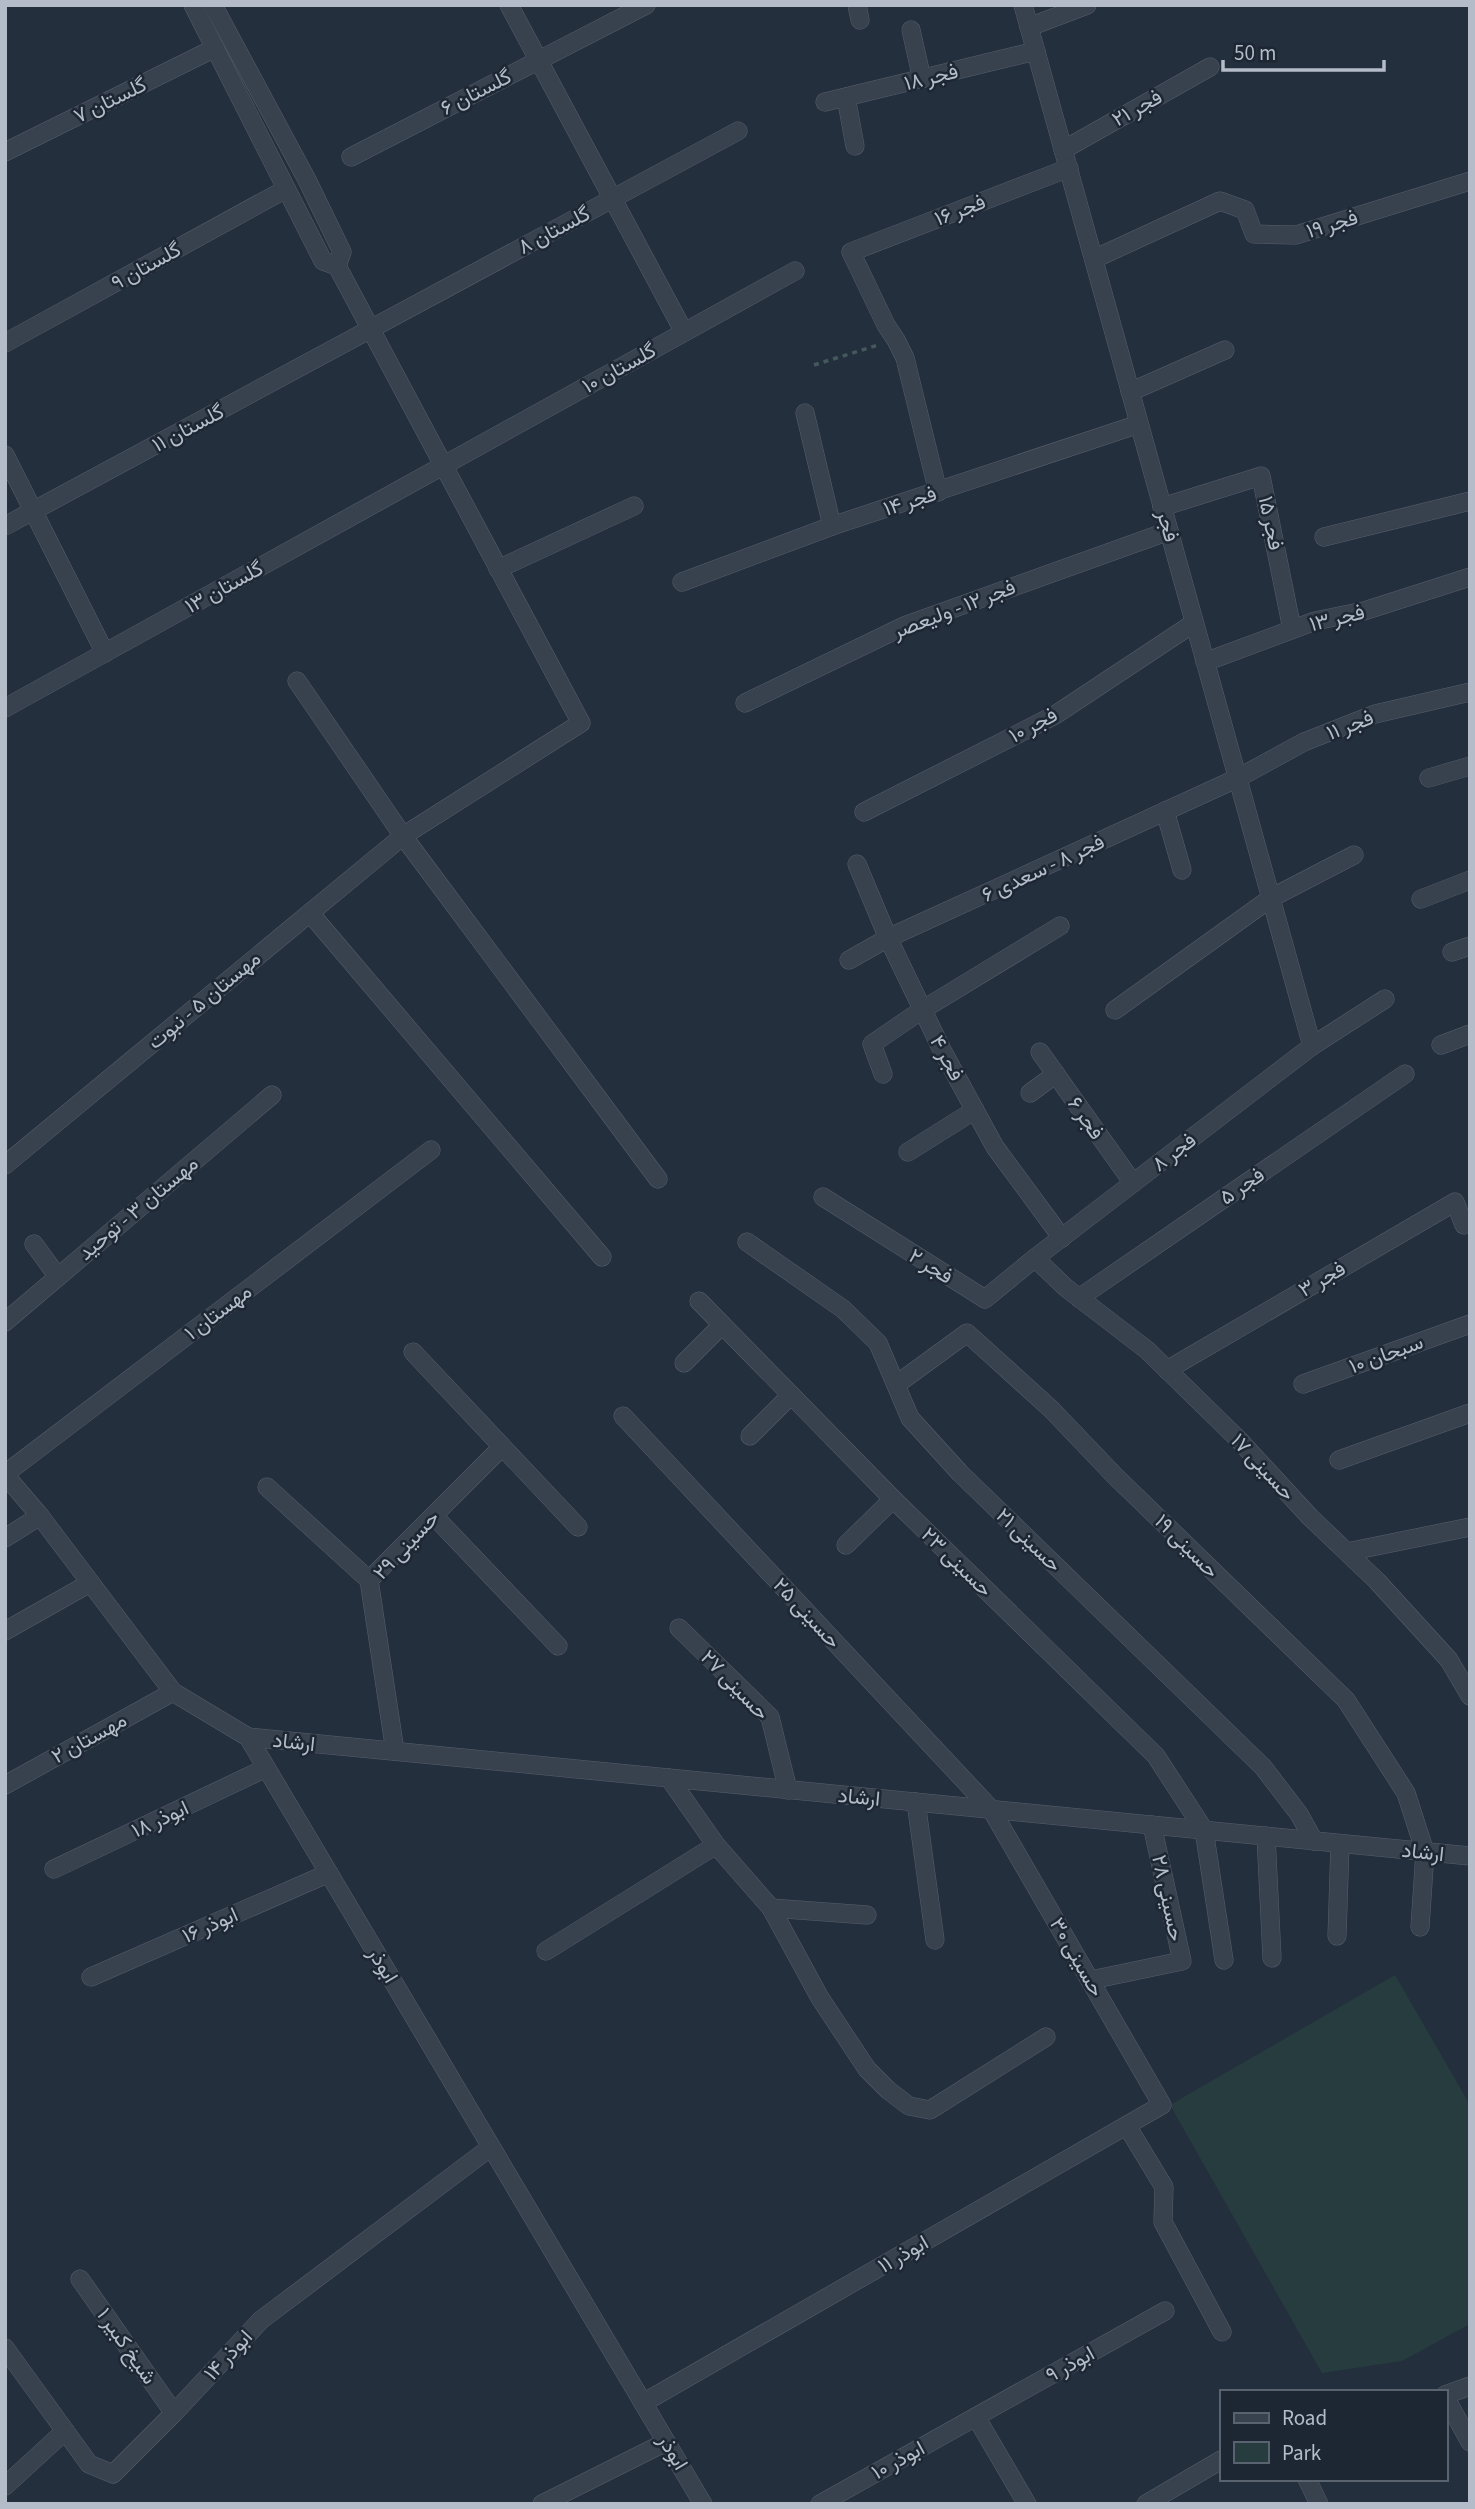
<svg xmlns="http://www.w3.org/2000/svg" width="1475" height="2509" viewBox="0 0 1475 2509" font-family="'Source Sans 3',Vazirmatn,sans-serif">
<rect width="100%" height="100%" fill="#242f3e"/>
<polygon fill="#263c3f" points="1395,1975 1470,2105 1470,2324 1402,2361 1322,2373 1170,2105"/>
<g fill="none" stroke-linecap="round" stroke-linejoin="round">
<g stroke="#565f6c" stroke-width="19">
<g id="minor">
<polyline points="213,5 307,180 342,252 337,266"/>
<polyline points="509,5 684,332"/>
<polyline points="857,5 860,20"/>
<polyline points="1023,5 1312,1046"/>
<polyline points="1029,27 1087,5"/>
<polyline points="911,30 922,79"/>
<polyline points="846,97 855,146"/>
<polyline points="825,102 1036,51"/>
<polyline points="1063,150 1210,67"/>
<polyline points="5,152 215,48"/>
<polyline points="351,157 646,5"/>
<polyline points="1094,259 1220,201 1245,210 1254,234 1296,235 1470,181"/>
<polyline points="5,343 286,189"/>
<polyline points="1130,392 1225,350"/>
<polyline points="805,413 832,526"/>
<polyline points="5,455 105,653"/>
<polyline points="938,492 905,358 896,340 886,325 851,252 1069,168"/>
<polyline points="1162,507 1261,476 1292,629"/>
<polyline points="5,526 738,131"/>
<polyline points="1324,537 1470,501"/>
<polyline points="498,569 634,506"/>
<polyline points="682,582 832,526 1139,424"/>
<polyline points="1205,662 1315,621 1364,611 1470,577"/>
<polyline points="297,681 403,836 658,1179"/>
<polyline points="745,703 904,626 1169,531"/>
<polyline points="5,708 795,271"/>
<polyline points="1429,778 1470,766"/>
<polyline points="1165,811 1182,870"/>
<polyline points="864,812 1055,715 1194,623"/>
<polyline points="857,864 888,938 942,1050 995,1147 1062,1238"/>
<polyline points="1421,899 1470,880"/>
<polyline points="310,913 602,1257"/>
<polyline points="1452,952 1470,946"/>
<polyline points="849,960 888,938 1238,778 1304,742 1375,714 1470,692"/>
<polyline points="1115,1010 1271,898 1354,855"/>
<polyline points="1441,1045 1470,1034"/>
<polyline points="1040,1052 1133,1183"/>
<polyline points="883,1074 872,1044 922,1010 1060,926"/>
<polyline points="1030,1093 1056,1074"/>
<polyline points="908,1152 975,1110"/>
<polyline points="5,1165 403,836 581,723 337,266 323,261 193,5"/>
<polyline points="823,1197 985,1299 1035,1258 1312,1046 1385,999"/>
<polyline points="747,1242 843,1309 878,1343 910,1418 960,1473 1263,1767 1299,1814 1314,1841"/>
<polyline points="34,1244 58,1277"/>
<polyline points="1035,1258 1065,1287 1147,1350 1239,1440 1310,1517 1377,1581 1449,1660 1470,1696"/>
<polyline points="1079,1298 1405,1074"/>
<polyline points="699,1301 893,1499 1156,1756 1204,1830 1224,1960"/>
<polyline points="5,1322 272,1095"/>
<polyline points="413,1352 578,1527"/>
<polyline points="684,1363 722,1325"/>
<polyline points="1167,1370 1455,1202 1464,1225"/>
<polyline points="897,1384 967,1333 1051,1409 1115,1476 1346,1700 1406,1793 1425,1852 1420,1927"/>
<polyline points="1303,1384 1470,1324"/>
<polyline points="623,1416 991,1809 1162,2105 643,2403"/>
<polyline points="750,1436 790,1396"/>
<polyline points="1339,1460 1470,1413"/>
<polyline points="5,1474 431,1150"/>
<polyline points="5,1475 40,1516 173,1692 248,1737 703,2504"/>
<polyline points="267,1487 369,1580"/>
<polyline points="434,1516 558,1646"/>
<polyline points="5,1538 40,1516"/>
<polyline points="846,1545 893,1499"/>
<polyline points="1347,1552 1470,1527"/>
<polyline points="679,1628 770,1717 788,1790"/>
<polyline points="5,1631 90,1583"/>
<polyline points="248,1737 1470,1856"/>
<polyline points="395,1751 369,1580 502,1447"/>
<polyline points="669,1778 716,1845 771,1908 820,1998 867,2069 888,2090 909,2106 930,2110 1046,2037"/>
<polyline points="5,1785 173,1692"/>
<polyline points="916,1802 935,1940"/>
<polyline points="1266,1836 1272,1958"/>
<polyline points="54,1869 266,1768"/>
<polyline points="771,1908 867,1915"/>
<polyline points="1337,1936 1340,1844"/>
<polyline points="546,1951 716,1845"/>
<polyline points="91,1977 329,1873"/>
<polyline points="1091,1980 1182,1961 1152,1825"/>
<polyline points="1127,2126 1164,2187 1163,2222 1222,2332"/>
<polyline points="80,2279 174,2413"/>
<polyline points="5,2348 89,2464 113,2474 174,2413 261,2320 491,2147"/>
<polyline points="1445,2395 1470,2386"/>
<polyline points="1445,2397 1470,2442"/>
<polyline points="976,2417 1027,2504"/>
<polyline points="1307,2479 1319,2504"/>
<polyline points="5,2486 65,2431"/>
<polyline points="542,2504 666,2442"/>
<polyline points="820,2504 1165,2311"/>
<polyline points="1146,2504 1221,2460"/>
</g>
</g>
<polyline stroke="#44595c" stroke-width="3.5" stroke-dasharray="5 5" stroke-linecap="butt" points="814,365 878,345"/>
<use href="#minor" stroke="#38414e" stroke-width="18"/>
</g>
<g text-anchor="middle" stroke-width="5" stroke-linejoin="round" paint-order="stroke">
<g font-size="21" fill="#b4bcc9" stroke="#1d2633">
<text transform="translate(931 77) rotate(-14)" y="7">فجر ۱۸</text>
<text transform="translate(476 92) rotate(-27)" y="7">گلستان ۶</text>
<text transform="translate(110 100) rotate(-26)" y="7">گلستان ۷</text>
<text transform="translate(1137 108) rotate(-29)" y="7">فجر ۲۱</text>
<text transform="translate(960 210) rotate(-21)" y="7">فجر ۱۶</text>
<text transform="translate(1332 224) rotate(-17)" y="7">فجر ۱۹</text>
<text transform="translate(554 230) rotate(-28)" y="7">گلستان ۸</text>
<text transform="translate(146 266) rotate(-29)" y="7">گلستان ۹</text>
<text transform="translate(619 368) rotate(-29)" y="7">گلستان ۱۰</text>
<text transform="translate(188 428) rotate(-28)" y="7">گلستان ۱۱</text>
<text transform="translate(910 501) rotate(-18)" y="7">فجر ۱۴</text>
<text transform="translate(1271 523) rotate(78)" y="7">فجر ۱۵</text>
<text transform="translate(1168 526) rotate(74)" y="7">فجر</text>
<text transform="translate(224 587) rotate(-29)" y="7">گلستان ۱۳</text>
<text transform="translate(954 609) rotate(-21)" y="7">فجر ۱۲ - ولیعصر</text>
<text transform="translate(1337 618) rotate(-14)" y="7">فجر ۱۳</text>
<text transform="translate(1033 725) rotate(-28)" y="7">فجر ۱۰</text>
<text transform="translate(1350 725) rotate(-21)" y="7">فجر ۱۱</text>
<text transform="translate(1043 868) rotate(-25)" y="7">فجر ۸ - سعدی ۶</text>
<text transform="translate(204 1000) rotate(-40)" y="7">مهستان ۵ - نبوت</text>
<text transform="translate(947 1058) rotate(62)" y="7">فجر ۴</text>
<text transform="translate(1086 1118) rotate(55)" y="7">فجر ۶</text>
<text transform="translate(1174 1152) rotate(-37)" y="7">فجر ۸</text>
<text transform="translate(1242 1186) rotate(-34)" y="7">فجر ۵</text>
<text transform="translate(138 1208) rotate(-40)" y="7">مهستان ۳ - توحید</text>
<text transform="translate(931 1266) rotate(32)" y="7">فجر ۲</text>
<text transform="translate(1322 1279) rotate(-30)" y="7">فجر ۳</text>
<text transform="translate(218 1312) rotate(-37)" y="7">مهستان ۱</text>
<text transform="translate(1386 1354) rotate(-20)" y="7">سبحان ۱۰</text>
<text transform="translate(1263 1467) rotate(47)" y="7">حسینی ۱۷</text>
<text transform="translate(1029 1540) rotate(44)" y="7">حسینی ۲۱</text>
<text transform="translate(406 1545) rotate(-47)" y="7">حسینی ۲۹</text>
<text transform="translate(1187 1546) rotate(45)" y="7">حسینی ۱۹</text>
<text transform="translate(957 1562) rotate(44)" y="7">حسینی ۲۳</text>
<text transform="translate(807 1613) rotate(47)" y="7">حسینی ۲۵</text>
<text transform="translate(735 1685) rotate(46)" y="7">حسینی ۲۷</text>
<text transform="translate(89 1738) rotate(-29)" y="7">مهستان ۲</text>
<text transform="translate(294 1742) rotate(6)" y="7">ارشاد</text>
<text transform="translate(859 1797) rotate(5)" y="7">ارشاد</text>
<text transform="translate(160 1819) rotate(-25)" y="7">ابوذر ۱۸</text>
<text transform="translate(1423 1852) rotate(6)" y="7">ارشاد</text>
<text transform="translate(1168 1898) rotate(78)" y="7">حسینی ۲۸</text>
<text transform="translate(210 1925) rotate(-24)" y="7">ابوذر ۱۶</text>
<text transform="translate(1077 1957) rotate(60)" y="7">حسینی ۳۰</text>
<text transform="translate(383 1965) rotate(59)" y="7">ابوذر</text>
<text transform="translate(903 2254) rotate(-30)" y="7">ابوذر ۱۱</text>
<text transform="translate(127 2346) rotate(55)" y="7">شیخ کبیر ۱</text>
<text transform="translate(228 2355) rotate(-47)" y="7">ابوذر ۱۴</text>
<text transform="translate(1070 2364) rotate(-29)" y="7">ابوذر ۹</text>
<text transform="translate(673 2452) rotate(59)" y="7">ابوذر</text>
<text transform="translate(898 2460) rotate(-29)" y="7">ابوذر ۱۰</text>
</g>
</g>
<rect width="1475" height="2509" fill="none" stroke="#b4bcc9" stroke-width="14"/>
<rect x="1220" y="2390" width="228" height="91" fill="#1d2633" stroke="#59626f" stroke-width="2"/>
<rect x="1234" y="2413" width="35" height="10" fill="#38414e" stroke="#59626f" stroke-width="2"/>
<text x="1282" y="2425" font-size="21" fill="#b4bcc9">Road</text>
<rect x="1234" y="2442" width="35" height="21" fill="#263c3f" stroke="#59626f" stroke-width="2"/>
<text x="1282" y="2460" font-size="21" fill="#b4bcc9">Park</text>
<path d="M1223 60v10h161v-10" fill="none" stroke="#b4bcc9" stroke-width="3.5"/>
<text x="1234" y="60" font-size="21" fill="#b4bcc9" stroke="#1d2633" stroke-width="5" paint-order="stroke">50 m</text>
</svg>
